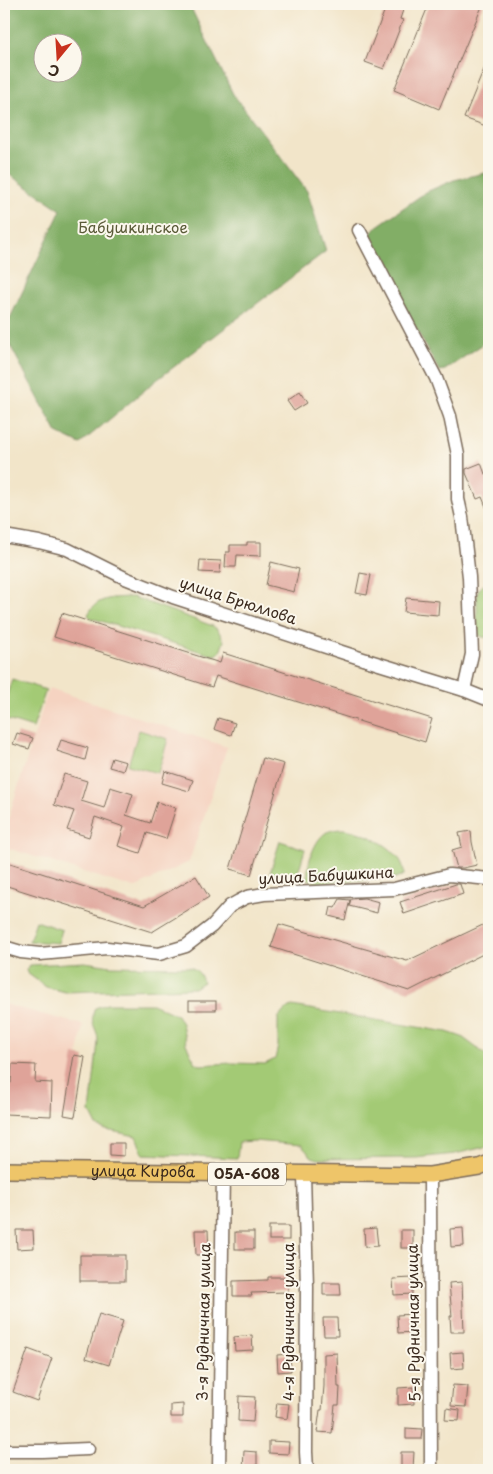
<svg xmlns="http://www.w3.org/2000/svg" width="493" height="1474" viewBox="0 0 493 1474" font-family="'Playpen Sans',sans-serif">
<rect width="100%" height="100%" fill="#fbf7ec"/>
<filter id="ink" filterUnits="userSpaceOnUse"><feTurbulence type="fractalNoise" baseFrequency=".02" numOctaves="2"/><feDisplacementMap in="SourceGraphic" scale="10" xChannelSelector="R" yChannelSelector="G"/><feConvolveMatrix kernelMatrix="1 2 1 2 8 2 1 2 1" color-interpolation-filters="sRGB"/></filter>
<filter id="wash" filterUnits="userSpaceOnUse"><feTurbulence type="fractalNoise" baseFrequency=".0096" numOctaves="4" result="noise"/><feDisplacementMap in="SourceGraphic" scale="20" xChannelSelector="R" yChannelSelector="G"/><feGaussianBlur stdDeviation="1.12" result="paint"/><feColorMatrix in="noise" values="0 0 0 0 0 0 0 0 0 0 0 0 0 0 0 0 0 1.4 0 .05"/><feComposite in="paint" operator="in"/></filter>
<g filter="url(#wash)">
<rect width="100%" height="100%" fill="#f2e5c9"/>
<g fill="#f5d3c1">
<polygon points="49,688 227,747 189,862 134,888 4,847 4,832"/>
<polygon points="4,1004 83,1025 67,1117 4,1117"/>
</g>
<g fill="#a3ca75" stroke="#6f7a4a">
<path d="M489,582v55c-6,1 -8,0 -12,-4v-39l2,-6z"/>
<path d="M133,597l80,29 5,4 6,11 -4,11 -4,3h-4l-121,-37 -3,-3c8,-19 27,-17 45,-18z"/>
<polygon points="12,679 46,690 33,728 4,719 4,704"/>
<polygon points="139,730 168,739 158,773 128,765"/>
<path d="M343,829c21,2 63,21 61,46l-9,3 -78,5 -9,-4c-2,-13 6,-40 19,-47 5,-2 10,-3 16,-3z"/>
<polygon points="280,841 305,849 296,880 270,873"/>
<polygon points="36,921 62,930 58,943 29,941"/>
<path d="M85,962l26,4 78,1c8,2 12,7 14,15l-9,6 -129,4 -19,-5 -19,-14 -1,-3 4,-5z"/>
<path d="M107,1004h45l25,11 5,9 4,20 9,18 5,3 32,-2 33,1 10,-5 3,-13v-28l8,-9 6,-3 155,26 15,5 27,20v89l-34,8 -39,4 -98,1 -6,-2 -11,-12 -46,-4 -16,1 -2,16 -94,-4 -7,-18 -30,-6 -9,-4 -7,-14 8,-70c0,-16 -10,-16 -3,-34z"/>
</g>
<g fill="#82ae66" stroke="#5e6c42" fill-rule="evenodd">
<path d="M4,4h185l44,90 74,97 19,60 -168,128 -78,65 -23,-11 -53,-99v-3l57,-121 -57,-39zM42,42h30v30h-30z"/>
<polygon points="489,172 489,340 445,370 439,371 371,245 370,235 376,227 426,192 454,180"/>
</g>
<g id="blocks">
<g fill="#dfa399">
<polygon points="387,4 405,4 400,19 403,20 384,69 365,62"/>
<polygon points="429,4 483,4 439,109 394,90"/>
<polygon points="489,57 489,118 486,126 464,118"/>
<polygon points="300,392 307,403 294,411 287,401"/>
<polygon points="481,463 485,474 489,472 489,514 482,497 477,499 466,473 466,469"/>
<polygon points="247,542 261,542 261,556 237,555 236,567 225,567 226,552 230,552 230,545 247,545"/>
<polygon points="200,560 221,561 220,573 199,572"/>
<polygon points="271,562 299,569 294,592 266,585"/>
<polygon points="360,573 371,575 367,595 356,593"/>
<polygon points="406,598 439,601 438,615 404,612"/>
<polygon points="62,613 220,663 223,653 432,719 425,742 216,676 212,687 54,637"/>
<polygon points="218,718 235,723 231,735 214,729"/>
<polygon points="17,733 33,738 29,749 13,744"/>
<polygon points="61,740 88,748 85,760 57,751"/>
<polygon points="112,758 126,762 123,771 109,767"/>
<polygon points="263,758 284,764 251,875 230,869"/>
<polygon points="165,771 193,780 189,791 162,783"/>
<polygon points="64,774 87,781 81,801 104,808 110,787 133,794 126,815 150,823 157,802 176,808 166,839 147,833 140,853 118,846 124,827 95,817 89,837 67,830 74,811 54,805"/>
<polygon points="471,831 472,842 477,865 463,868 457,868 452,850 462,847 459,833"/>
<polygon points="4,861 144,906 196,876 209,897 152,932 4,885"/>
<polygon points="456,884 460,884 463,894 404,914 400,902"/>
<polygon points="364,898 379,902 377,913 349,906 351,899"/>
<polygon points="340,899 350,900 345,920 329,916 331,907 335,908"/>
<polygon points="489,922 489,951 409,991 271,947 279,924 407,961"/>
<rect x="189" y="1001" width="27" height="9"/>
<polygon points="74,1055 85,1057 75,1117 64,1115"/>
<polygon points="12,1064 36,1065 35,1082 52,1083 51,1116 4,1114 4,1083 11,1083"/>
<polygon points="110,1143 124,1143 124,1156 110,1155"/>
<rect x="269" y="1226" width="20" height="14"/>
<polygon points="376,1228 378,1246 365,1247 364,1229"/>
<polygon points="463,1228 464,1246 451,1247 450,1229"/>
<polygon points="16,1230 33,1230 34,1248 17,1249"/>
<polygon points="195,1230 208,1230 209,1255 196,1255"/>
<rect x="401" y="1230" width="12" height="18"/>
<rect x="235" y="1232" width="19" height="17"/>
<rect x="80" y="1255" width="45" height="26"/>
<polygon points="268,1277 288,1277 288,1292 251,1293 252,1296 233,1296 233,1281 268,1280"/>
<polygon points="412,1278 412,1294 394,1295 393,1279"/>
<polygon points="462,1282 464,1332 451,1332 450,1316 452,1316 449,1283"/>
<polygon points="323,1283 340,1283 341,1295 323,1295"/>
<polygon points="99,1314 123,1321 109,1365 86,1358"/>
<polygon points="413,1314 414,1332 398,1333 397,1315"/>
<polygon points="323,1318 337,1318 338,1336 324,1336"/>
<polygon points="252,1335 253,1350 235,1351 234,1337"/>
<polygon points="28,1349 52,1358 37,1401 13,1392"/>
<polygon points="463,1352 464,1368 451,1369 450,1353"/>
<polygon points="337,1353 338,1387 340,1387 339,1405 335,1405 332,1433 317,1432 320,1410 322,1410 324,1386 324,1354"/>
<polygon points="290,1354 291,1371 278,1372 277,1355"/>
<polygon points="453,1385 468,1386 466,1407 451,1406"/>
<polygon points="413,1387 414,1404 398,1405 398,1388"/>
<polygon points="239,1396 255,1397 253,1422 238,1421"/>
<polygon points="277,1403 289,1404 287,1419 275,1417"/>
<polygon points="183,1404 183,1417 171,1417 171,1405"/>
<polygon points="446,1408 460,1410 459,1421 445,1420"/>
<polygon points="406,1428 422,1429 421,1439 406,1439"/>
<polygon points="269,1441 289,1442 288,1454 269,1453"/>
<polygon points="244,1451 257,1452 257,1470 243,1470"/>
<polygon points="401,1452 414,1452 413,1468 401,1468"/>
</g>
</g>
</g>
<g filter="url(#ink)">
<use href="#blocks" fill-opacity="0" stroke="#7b6b5a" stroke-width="1"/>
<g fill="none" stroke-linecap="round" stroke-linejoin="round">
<g stroke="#7b6b5a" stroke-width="15">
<g id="minor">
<polyline points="359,230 436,378 450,416 458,455 458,499 462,517 469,577 472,654 464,690"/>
<polyline points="4,536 39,542 67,549 125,578 173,597 363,659 464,690 489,700"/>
<polyline points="4,947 21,952 40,954 107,948 159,954 186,946 212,926 230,906 239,901 247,897 264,894 394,889 449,875 489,879"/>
<polyline points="304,1174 307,1287 306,1452 307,1470"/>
<polyline points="430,1175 431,1470"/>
<polyline points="4,1451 42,1451 88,1449"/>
<polyline points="219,1470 223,1173"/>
</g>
</g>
<g stroke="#7b6b5a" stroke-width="18">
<g id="major">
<path id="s1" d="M4,1170l426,5 49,-8 10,-4"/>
</g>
</g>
<use href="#minor" stroke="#fff" stroke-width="12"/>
<use href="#major" stroke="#eec569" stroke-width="15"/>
</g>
</g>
<g text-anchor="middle" stroke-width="4" stroke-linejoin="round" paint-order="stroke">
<rect fill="#fbf7ec" stroke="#75685c" stroke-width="1" x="208" y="1162.5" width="78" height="23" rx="4"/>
<g font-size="14" font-weight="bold" fill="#3b2a1e">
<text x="247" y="1179">05А-608</text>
</g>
<g font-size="15" fill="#5a5a38" stroke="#fbf7ec">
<text x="133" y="233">Бабушкинское</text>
</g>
<g font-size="15" fill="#3b2a1e" stroke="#fbf7ec">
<text transform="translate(238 601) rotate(18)" y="5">улица Брюллова</text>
<text transform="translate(326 876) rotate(-3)" y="5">улица Бабушкина</text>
<text dy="5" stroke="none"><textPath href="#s1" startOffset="139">улица Кирова</textPath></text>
<text transform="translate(204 1322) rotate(-89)" y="5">3-я Рудничная улица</text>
<text transform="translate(289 1322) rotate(-90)" y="5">4-я Рудничная улица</text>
<text transform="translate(414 1323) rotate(-91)" y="5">5-я Рудничная улица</text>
</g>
</g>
<rect width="493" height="1474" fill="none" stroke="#fbf7ec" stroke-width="20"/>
<g transform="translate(58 58) rotate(198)"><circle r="24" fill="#fbf7ec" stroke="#aea59a"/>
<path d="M0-4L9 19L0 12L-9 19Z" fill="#c8321e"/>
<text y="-8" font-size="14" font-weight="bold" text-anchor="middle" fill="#3b2a1e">С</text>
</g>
</svg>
